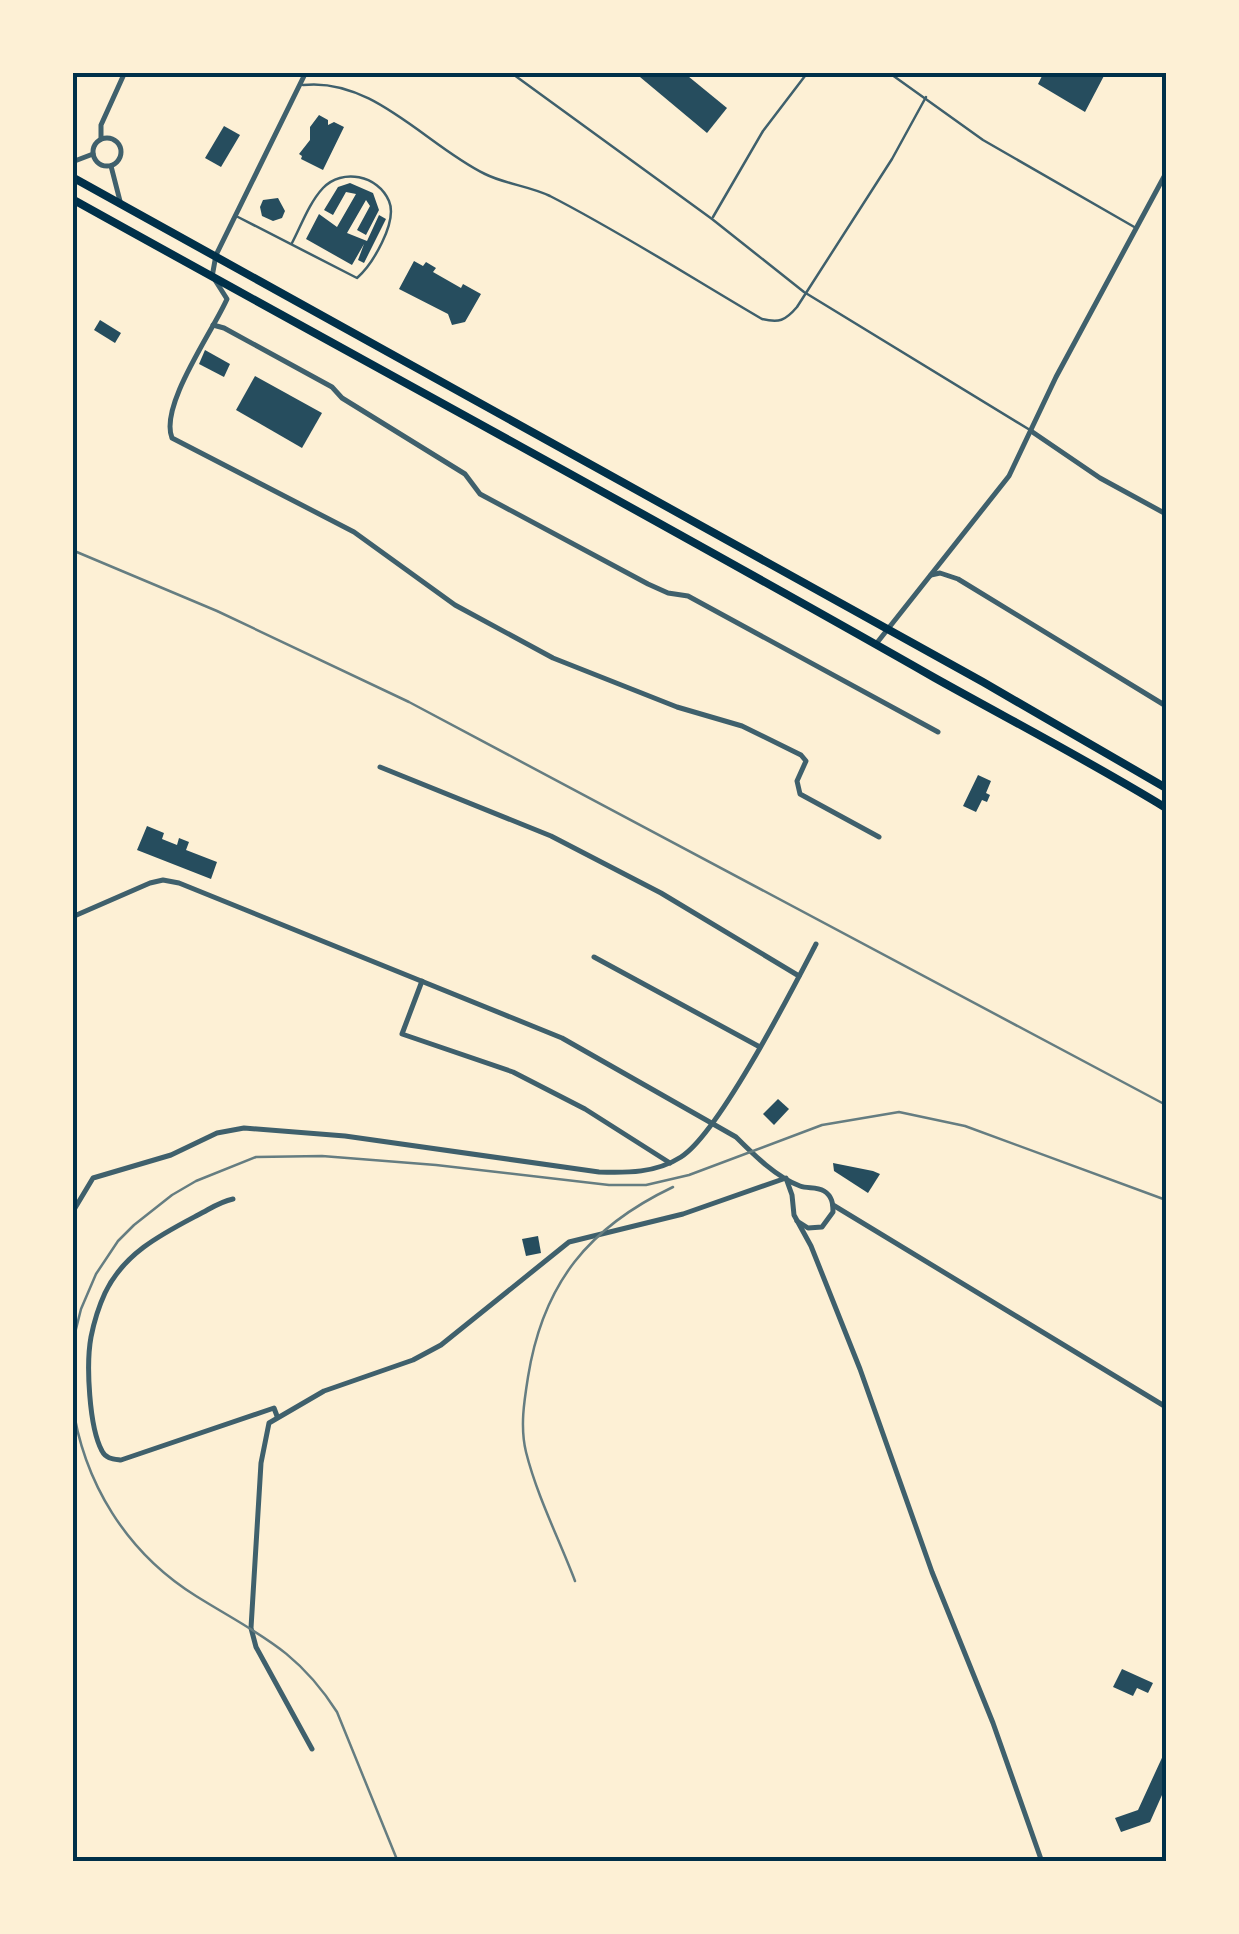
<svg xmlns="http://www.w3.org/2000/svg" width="1239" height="1934" viewBox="0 0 1239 1934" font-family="Lato,sans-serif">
<rect width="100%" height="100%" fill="#fdf0d5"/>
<g fill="#264d5e">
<polygon points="634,72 683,72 727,108 707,133"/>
<polygon points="1044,72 1069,75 1106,72 1085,112 1038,84"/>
<polygon points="319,115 328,120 328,125 334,122 344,127 323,170 301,159 302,156 299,154 310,140 310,127"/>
<polygon points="224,126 240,135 221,167 205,158"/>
<polygon points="350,183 373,193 379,210 366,235 357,230 370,206 366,200 347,233 367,241 379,215 386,219 364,263 358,260 364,244 352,265 306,239 319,214 337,227 356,194 346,192 333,215 324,210 338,187"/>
<polygon points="278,198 285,211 282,218 273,221 262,216 260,207 263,200"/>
<polygon points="414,261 423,266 426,262 436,268 433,272 461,288 463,284 481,294 465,322 452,325 448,314 399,289"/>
<polygon points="100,320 121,333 115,343 94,330"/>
<polygon points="205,350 230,364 224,377 199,364"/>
<polygon points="255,376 322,413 302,448 236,410"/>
<polygon points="978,775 991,781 986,793 990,795 987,802 982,800 976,812 963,806"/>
<polygon points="147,826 164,833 162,839 177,845 179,838 189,842 186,850 217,862 211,879 137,850"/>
<polygon points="778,1099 789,1109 774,1125 763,1114"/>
<polygon points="833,1163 873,1171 880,1174 868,1193 834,1171"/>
<polygon points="538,1236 541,1253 526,1256 522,1239"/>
<polygon points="1122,1669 1153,1683 1148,1693 1137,1688 1133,1696 1113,1687"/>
<polygon points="1166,1749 1166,1786 1150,1822 1121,1832 1115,1818 1138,1810"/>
</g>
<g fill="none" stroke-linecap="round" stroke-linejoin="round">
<g stroke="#3f606c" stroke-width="2.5">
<polyline points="510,72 712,219 804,292 1030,430"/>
<polyline points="888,72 983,140 1136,228"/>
<path d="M303,85c70,-8 124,61 182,89 20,10 44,12 65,22 72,37 142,82 212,123 17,4 23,2 35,-12l95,-148 34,-62"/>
<path d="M238,217l119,61c15,-13 41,-56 32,-77 -11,-26 -47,-33 -66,-13 -14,15 -22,38 -31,55"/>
<polyline points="713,217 763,131 808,72"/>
</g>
<g stroke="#3f606c" stroke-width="5">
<circle cx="107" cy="152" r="14"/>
<polyline points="101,139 101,125 125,72"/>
<polyline points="72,162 93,154"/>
<polyline points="111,166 120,201"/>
<path d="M215,280l12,19c-14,32 -68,107 -55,139l182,94 101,73 98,53 124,49 65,19 59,29 5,6 -9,20 3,13 79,43"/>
<polyline points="213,325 224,328 332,387 342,398 465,474 480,494 648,584 668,593 688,596 938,732"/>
<polyline points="1031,431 1100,478 1166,514"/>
<polyline points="931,575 940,573 958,579 1166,706"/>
<polyline points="380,767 551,836 661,893 799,976"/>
<polyline points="594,957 758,1046"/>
<polyline points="422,981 402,1034 513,1072 585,1109 670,1163"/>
<path d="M233,1199c-14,3 -23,10 -35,16 -36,19 -74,38 -93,78 -6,13 -11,29 -14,44 -5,27 -2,90 11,114 4,8 11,8 19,9l153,-52 3,8"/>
<path d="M72,1213l21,-35 78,-23 46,-22 27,-5 101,8 254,36c28,1 57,1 82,-15 38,-24 111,-167 135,-213"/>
<polyline points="312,1749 256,1647 251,1628 261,1463 269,1423 324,1391 413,1360 441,1345 569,1242 683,1214 786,1178"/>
</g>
<g stroke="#3f606c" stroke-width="5">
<polyline points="212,277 216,255 306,72"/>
<polyline points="876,644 1009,476 1056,377 1166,173"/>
<path d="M72,917l78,-34 13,-3 16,3 383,155 174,99c18,18 40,40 64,49 8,3 16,0 24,5 8,5 9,12 9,21l-11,15 -14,1 -11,-7"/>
<polyline points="787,1181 792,1195 794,1215 811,1246 860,1369 932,1572 993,1723 1042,1862"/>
<polyline points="833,1205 1166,1407"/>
</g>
<g stroke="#003049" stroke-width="8">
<polyline points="72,177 983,682 1166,788"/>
<path d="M72,199c288,160 577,316 863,479 77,43 156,84 231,130"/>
</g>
<g stroke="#657d81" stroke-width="2.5">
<polyline points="72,550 217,611 409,702 1166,1105"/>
<polyline points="72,1345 81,1309 96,1274 118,1241 134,1225 172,1195 196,1181 256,1157 322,1156 436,1165 609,1185 646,1185 689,1175 822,1125 899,1112 965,1126 1166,1200"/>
<path d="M72,1401c11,82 55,152 124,195 61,38 101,53 141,116l61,150"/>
<path d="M575,1581c-16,-42 -38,-85 -49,-129 -6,-25 -2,-50 2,-75 15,-94 61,-150 145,-190"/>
</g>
</g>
<rect width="1239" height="1934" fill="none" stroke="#fdf0d5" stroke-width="150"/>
<rect x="75" y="75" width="1089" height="1784" fill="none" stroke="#003049" stroke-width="4"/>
</svg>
